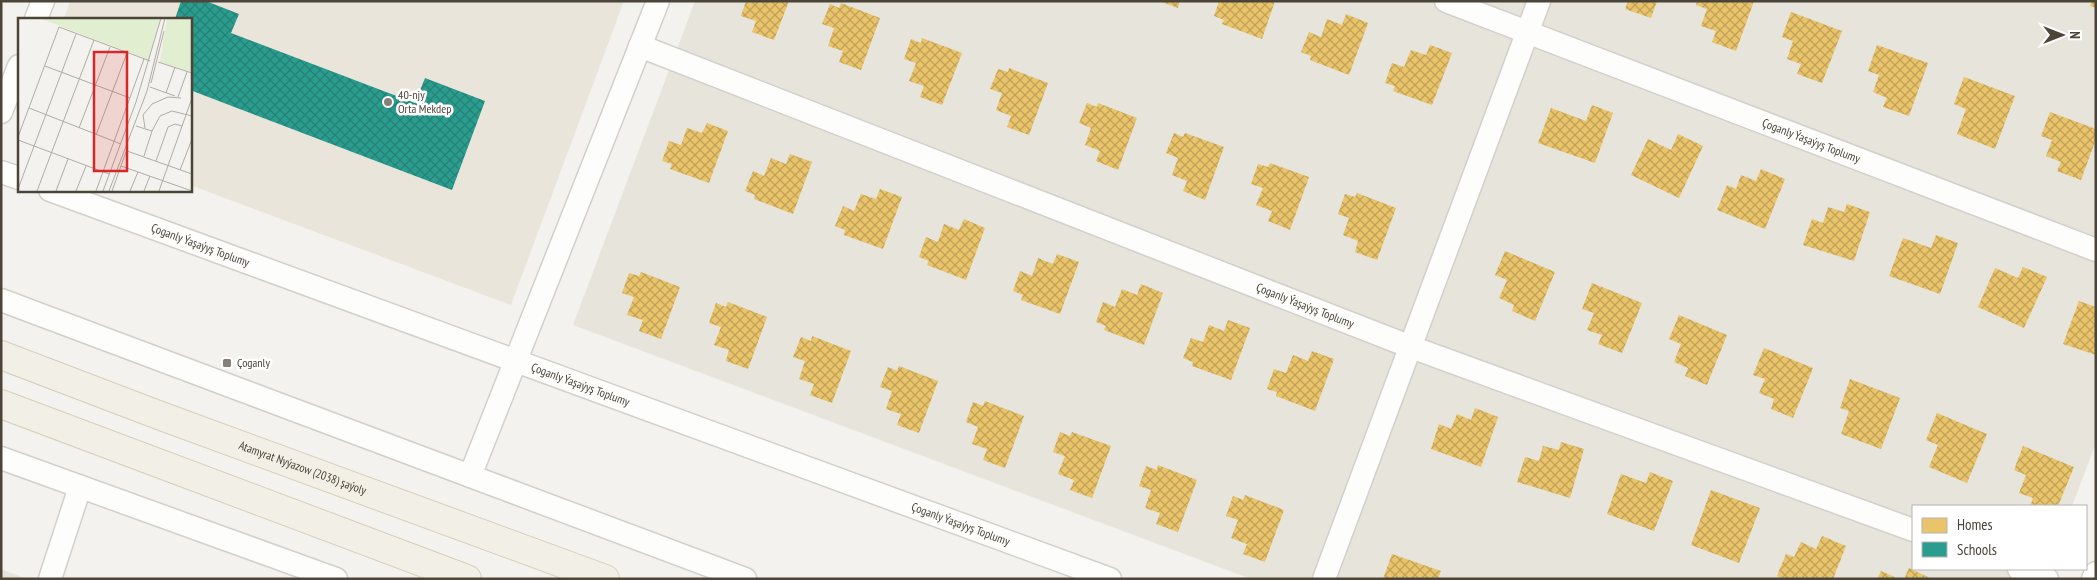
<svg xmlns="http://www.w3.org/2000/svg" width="2097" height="580" viewBox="0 0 2097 580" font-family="'PT Sans Narrow',sans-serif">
<defs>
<pattern id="homes-cross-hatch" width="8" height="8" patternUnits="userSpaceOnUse" patternTransform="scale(1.25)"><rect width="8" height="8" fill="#e9c46a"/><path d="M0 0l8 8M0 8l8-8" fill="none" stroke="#bfa158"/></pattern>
<pattern id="schools-cross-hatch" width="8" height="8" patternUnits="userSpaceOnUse" patternTransform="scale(1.25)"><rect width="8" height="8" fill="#2a9d8f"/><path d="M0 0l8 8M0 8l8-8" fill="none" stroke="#268276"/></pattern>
</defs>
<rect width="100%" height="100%" fill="#f4f2ee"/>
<g fill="#e7e4dc">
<polygon points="695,1 2096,1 2096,443 2072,506 1913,506 1913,569 2048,569 2045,579 1251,579 573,325"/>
<polygon points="1,569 27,579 1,579"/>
</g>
<polygon fill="#eae5da" points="70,1 624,1 511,305 190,185 190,19 64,19"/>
<g fill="url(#homes-cross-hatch)">
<polygon points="746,1 789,1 774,40 752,32 756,21 741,16"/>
<polygon points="1159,1 1180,1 1178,8"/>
<polygon points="1219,1 1275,1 1262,39 1222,24 1224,20 1214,16"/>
<polygon points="1628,1 1657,1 1651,18 1625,9"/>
<polygon points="1697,1 1754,1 1736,51 1712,42 1716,31 1701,26 1707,9 1696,5"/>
<polygon points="2092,1 2096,1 2096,8 2090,6"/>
<polygon points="841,3 880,18 861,70 839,62 843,51 828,46 834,28 822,24 830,4 839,8"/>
<polygon points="1791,12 1842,31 1822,83 1797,74 1801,64 1787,59 1793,41 1782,37"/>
<polygon points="1346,14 1368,23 1349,75 1310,60 1311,56 1301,52 1309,32 1321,37 1327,19 1342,25"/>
<polygon points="922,38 962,53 942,105 920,97 924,86 909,81 916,63 904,59 911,39 921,43"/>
<polygon points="1430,45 1452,53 1432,105 1393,91 1395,86 1385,83 1392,63 1404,67 1411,50 1426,55"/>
<polygon points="1877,45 1928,63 1909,116 1883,107 1887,98 1873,92 1879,75 1868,71"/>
<polygon points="1009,68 1048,83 1029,135 1007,127 1011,116 996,110 1002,93 990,89 998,69 1008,72"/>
<polygon points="1964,77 2015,96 1995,149 1957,134 1966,109 1954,104"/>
<polygon points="1087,103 1097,107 1098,103 1137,118 1118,170 1096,161 1100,151 1085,145 1091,128 1079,123"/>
<polygon points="1592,105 1613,113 1595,163 1538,143 1551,108 1586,121"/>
<polygon points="2050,112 2096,129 2096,139 2081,180 2057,171 2061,162 2046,156 2052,140 2041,136"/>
<polygon points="707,123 728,131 709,183 670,169 672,164 662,161 669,141 681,145 687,128 702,133"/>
<polygon points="1174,133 1183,137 1185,133 1224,147 1205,200 1183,191 1187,181 1172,175 1178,158 1166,153"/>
<polygon points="1678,134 1703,146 1679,198 1631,175 1648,139 1671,150"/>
<polygon points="790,154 812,162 793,214 754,199 755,195 745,191 753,171 764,176 771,158 786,164"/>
<polygon points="1270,163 1309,177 1290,230 1268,221 1272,211 1256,205 1263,188 1251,184 1258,164 1268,167"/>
<polygon points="1761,169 1785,179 1765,229 1717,210 1727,185 1736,189 1741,175 1756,181"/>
<polygon points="880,189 902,197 883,249 844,235 845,230 835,226 843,206 854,211 861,194 876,199"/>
<polygon points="1357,193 1396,208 1377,260 1355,252 1358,241 1343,235 1349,218 1338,214 1345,194 1355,197"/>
<polygon points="1847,204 1870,212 1854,261 1803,245 1812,219 1823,223 1828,207 1844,212"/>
<polygon points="964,219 985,228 966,280 927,265 929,261 919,257 926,237 938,242 944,224 959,230"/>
<polygon points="1936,235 1958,243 1940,294 1889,276 1903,238 1931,248"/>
<polygon points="1505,251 1555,272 1535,321 1512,311 1514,305 1499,298 1507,280 1495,275"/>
<polygon points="1057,254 1079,262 1060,314 1021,300 1023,295 1013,291 1020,271 1032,276 1038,258 1053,264"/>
<polygon points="2023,267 2047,277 2024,328 1978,307 1995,268 2018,278"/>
<polygon points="641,272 680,287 661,339 639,331 643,320 627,315 634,297 622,293 629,273 639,276"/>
<polygon points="1592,283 1642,303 1622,353 1598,344 1602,335 1587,330 1594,313 1582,309"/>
<polygon points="1141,284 1163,293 1144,345 1104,330 1106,326 1096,322 1103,302 1115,307 1122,289 1137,295"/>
<polygon points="2079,301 2096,307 2096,355 2063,344"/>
<polygon points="728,302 767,317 748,369 726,361 729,350 714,345 721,327 709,323 716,303 726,307"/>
<polygon points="1679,315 1727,335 1707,385 1685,376 1688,368 1674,362 1681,344 1669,339"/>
<polygon points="1228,320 1250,328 1231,380 1192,366 1193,362 1183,358 1191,338 1203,342 1209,325 1224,331"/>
<polygon points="812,336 851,351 832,403 810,395 814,384 799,379 805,361 793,357 801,337 811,341"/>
<polygon points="1764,348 1813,368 1793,418 1771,409 1774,399 1759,393 1765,379 1753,375"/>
<polygon points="1312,351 1334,359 1315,411 1276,396 1277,392 1267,389 1274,369 1286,373 1293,355 1308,361"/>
<polygon points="899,366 938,381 919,433 897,425 901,414 886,409 892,391 880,387 888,367 897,371"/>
<polygon points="1850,379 1900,398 1881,449 1841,434 1849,411 1840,408"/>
<polygon points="985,401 1024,416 1005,468 983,460 987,449 972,444 978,427 966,422 973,402 983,406"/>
<polygon points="1475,408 1498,417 1481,467 1431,449 1439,424 1451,429 1457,414 1471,420"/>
<polygon points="1937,413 1987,434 1967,483 1929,467 1938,445 1926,440"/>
<polygon points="1060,432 1070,436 1072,432 1111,446 1092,498 1070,490 1074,480 1058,474 1065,456 1053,452"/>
<polygon points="1561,442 1584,449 1570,498 1517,482 1525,457 1539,461 1543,446 1559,450"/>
<polygon points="2023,446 2074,467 2058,506 2030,506 2033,498 2019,493 2026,475 2014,470"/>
<polygon points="1158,465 1197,480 1178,532 1156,524 1160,513 1145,508 1151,490 1139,486 1146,466 1157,470"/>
<polygon points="1650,472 1673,481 1654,531 1607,514 1621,474 1646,483"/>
<polygon points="1711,490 1760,508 1739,563 1691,545"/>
<polygon points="1245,495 1284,510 1265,562 1243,554 1247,544 1231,538 1238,520 1226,516 1233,496 1243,500"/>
<polygon points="1822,536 1846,546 1833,579 1783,579 1777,576 1786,554 1794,557 1801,542 1816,549"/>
<polygon points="1392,554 1441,571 1438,579 1383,579"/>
<polygon points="1909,568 1932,579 1904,579"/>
<polygon points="1881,571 1899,579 1877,579"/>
</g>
<polygon fill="url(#schools-cross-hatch)" points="181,1 206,1 239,14 231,33 415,103 425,78 485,101 452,190 190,90 190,19 175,19"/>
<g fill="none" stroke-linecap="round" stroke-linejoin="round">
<g stroke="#d2d0cb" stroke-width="25">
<g id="street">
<path id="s1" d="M1446,1l650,249"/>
<polyline points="36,19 43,1"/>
<path id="s2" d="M640,46l771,301 502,183"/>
<polyline points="1,112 19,66"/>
<polyline points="1,172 19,178"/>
<path id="s3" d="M50,190l1060,389"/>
<polyline points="1,300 745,579"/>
<polyline points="1,458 336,579"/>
<polyline points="470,476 658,1"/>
<polyline points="2019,569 2047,579"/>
<polyline points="50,579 80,487"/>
<polyline points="1324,579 1539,1"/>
<polyline points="2093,579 2096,573"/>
</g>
</g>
<g stroke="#d6cebb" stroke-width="30">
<g id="primary">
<path id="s4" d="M1,355l160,61 444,163"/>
<polyline points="1,404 467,579"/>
</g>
</g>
<use href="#street" stroke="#fdfdfc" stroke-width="22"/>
<use href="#primary" stroke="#f2efe6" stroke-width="28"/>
</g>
<g fill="#868178" stroke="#fff" stroke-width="2">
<circle cx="388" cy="102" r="5"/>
<rect x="222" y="358" width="10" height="10" rx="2.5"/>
</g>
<g text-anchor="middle" stroke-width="5" stroke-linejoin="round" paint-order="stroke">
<g font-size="12" fill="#4b4439" stroke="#fff" text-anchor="start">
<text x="398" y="99">40-njy<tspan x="398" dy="14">Orta Mekdep</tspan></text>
<text x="237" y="367">Çoganly</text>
</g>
<g font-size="12" fill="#4b4439" stroke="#fff">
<text dy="4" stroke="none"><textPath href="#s1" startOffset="391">Çoganly Ýaşaýyş Toplumy</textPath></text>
<text dy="4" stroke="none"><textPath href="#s3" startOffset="160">Çoganly Ýaşaýyş Toplumy</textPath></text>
<text dy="4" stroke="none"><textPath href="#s2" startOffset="714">Çoganly Ýaşaýyş Toplumy</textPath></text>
<text dy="4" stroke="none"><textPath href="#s3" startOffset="565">Çoganly Ýaşaýyş Toplumy</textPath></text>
<text dy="4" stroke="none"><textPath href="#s4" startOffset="322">Atamyrat Nyýazow (2038) şaýoly</textPath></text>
<text dy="4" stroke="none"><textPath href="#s3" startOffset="970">Çoganly Ýaşaýyş Toplumy</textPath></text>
</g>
</g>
<g transform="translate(18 18)">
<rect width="174" height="174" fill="#f4f2ee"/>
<path d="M21,0h121l-11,42zM149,0h25v54l-32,-10z" fill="#e1eecf"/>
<path fill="none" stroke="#b0aca6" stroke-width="1" d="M140,44l34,11M27,48l85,32M133,65l13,-52M132,69l25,9M148,75l9,-26M160,79l9,-25M11,90l92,36M118,108l16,5 8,-15 12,-5 20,5M61,110l31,-81M127,110l-2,-13 9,-11 16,-7 13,1M78,117l31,-82M0,119l41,-110 91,34M0,122l91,34M109,133l65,23M126,138l8,-25M138,143l12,-34 7,-3 7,2M103,148l71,25M162,152l12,-31M0,171l58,-155M19,173l57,-151M38,173l12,-32M58,173l10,-25M78,173l48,-132M85,173l33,-89 25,-84M91,173l38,-100 18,-73M94,173l14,-39M112,173l8,-19M126,173l6,-15M141,173l33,-93"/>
<path fill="#d62828" fill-opacity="0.15" stroke="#d62828" stroke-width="2.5" d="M76,34h33v119h-33z"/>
<rect width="174" height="174" fill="none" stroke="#4b4439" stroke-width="2.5"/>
</g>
<rect width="2097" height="580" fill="none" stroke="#4b4439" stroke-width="5"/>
<rect x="1912" y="505" width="175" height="65" fill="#ffffff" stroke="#b7b4b0"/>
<rect x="1922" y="518" width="25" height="15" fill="#e9c46a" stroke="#b7b4b0"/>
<text x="1957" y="530" font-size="15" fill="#4b4439">Homes</text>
<rect x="1922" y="542" width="25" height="15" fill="#2a9d8f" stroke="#b7b4b0"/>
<text x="1957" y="555" font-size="15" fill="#4b4439">Schools</text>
<g transform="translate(2062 35) rotate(90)" stroke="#ffffff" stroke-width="4" paint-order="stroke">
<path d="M0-4L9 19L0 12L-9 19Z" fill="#4b4439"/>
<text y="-8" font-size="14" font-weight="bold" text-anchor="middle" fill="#4b4439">N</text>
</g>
</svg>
